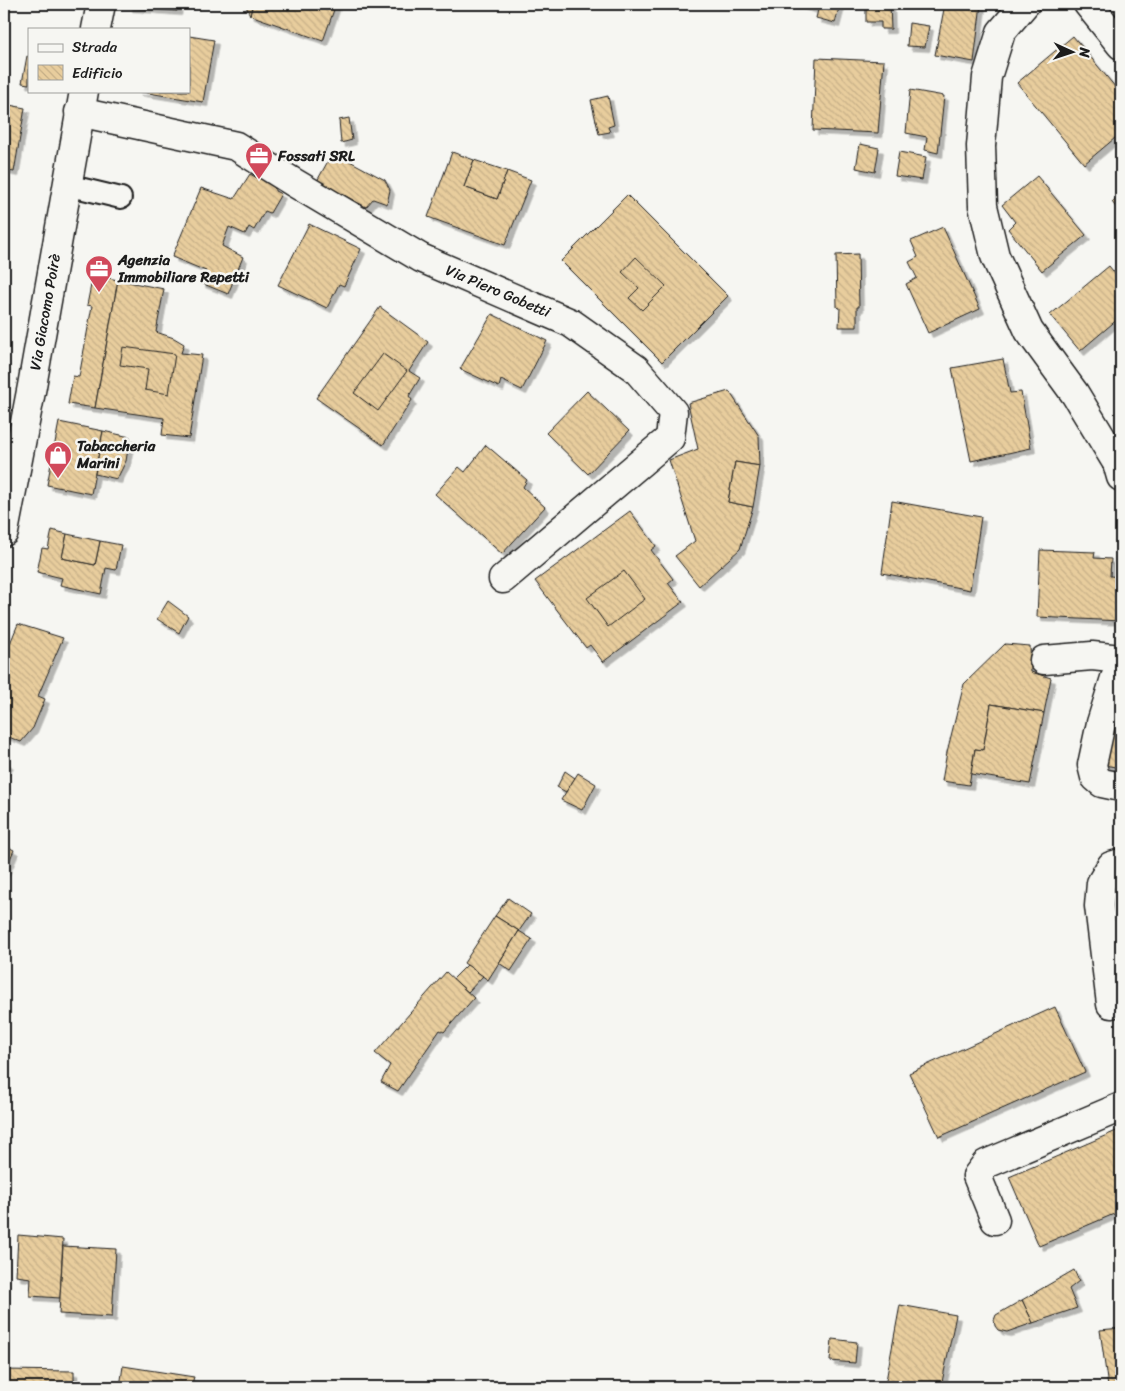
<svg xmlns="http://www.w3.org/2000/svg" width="1125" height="1391" viewBox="0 0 1125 1391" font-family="Sriracha,sans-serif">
<defs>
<pattern id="building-back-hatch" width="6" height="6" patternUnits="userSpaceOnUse" patternTransform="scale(1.25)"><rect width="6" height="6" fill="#e8cd9d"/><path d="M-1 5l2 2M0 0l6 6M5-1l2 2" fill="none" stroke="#c6af87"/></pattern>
<filter id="shadow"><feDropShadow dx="4.5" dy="4.5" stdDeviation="0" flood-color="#0004"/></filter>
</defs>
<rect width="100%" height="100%" fill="#f6f6f2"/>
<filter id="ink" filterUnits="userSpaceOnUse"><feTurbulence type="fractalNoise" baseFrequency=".02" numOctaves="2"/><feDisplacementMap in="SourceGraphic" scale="10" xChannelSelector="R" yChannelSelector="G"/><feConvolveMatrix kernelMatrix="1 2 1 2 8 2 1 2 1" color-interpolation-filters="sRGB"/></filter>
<g filter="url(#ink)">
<g fill="url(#building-back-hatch)" stroke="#1c1c1c" filter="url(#shadow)">
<polygon points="128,4 178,4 177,11 128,7"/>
<polygon points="245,4 253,4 250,15"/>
<polygon points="253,4 336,4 323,41 250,15"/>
<polygon points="795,4 840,4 835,23 816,18 818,10"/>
<polygon points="866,4 890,4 891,29 881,29 881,22 866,22"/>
<polygon points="945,4 981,4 974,62 935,55"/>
<polygon points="909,23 929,26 925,47 907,46"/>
<polygon points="189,36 214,40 203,102 136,91 189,91"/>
<polygon points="1073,36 1121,94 1121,133 1084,164 1017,83"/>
<polygon points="27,56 29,57 29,84 22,83"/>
<polygon points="816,58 884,61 878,133 813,130"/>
<polygon points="910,90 944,96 938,153 925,150 927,137 906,133"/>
<polygon points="608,96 614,125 608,127 610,132 599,134 591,100"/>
<polygon points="4,104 25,108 14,172 4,170"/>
<polygon points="349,118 352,140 341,143 339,120"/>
<polygon points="860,144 879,148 875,172 856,168"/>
<polygon points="333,152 385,180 390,190 387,204 373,199 366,207 317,181"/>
<polygon points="452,152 474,160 464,187 497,199 507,171 531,180 505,245 428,217"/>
<polygon points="899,152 926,157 922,180 895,176"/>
<polygon points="474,160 507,171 497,199 464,187"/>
<polygon points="250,174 259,179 262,175 274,182 275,191 281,194 270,213 265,211 254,230 249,227 245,234 229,227 222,246 243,257 228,294 201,283 206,271 172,257 201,188 234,199"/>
<polygon points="1037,176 1086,235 1042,271 1008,229 1015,222 1002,205"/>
<polygon points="1121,194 1121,214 1112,202"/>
<polygon points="627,195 728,296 662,362 561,261"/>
<polygon points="309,224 361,249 344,286 339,284 327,308 278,285"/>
<polygon points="943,227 980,309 928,333 906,284 917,278 909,262 918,257 911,241"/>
<polygon points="858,254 859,307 857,307 857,327 839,327 840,308 837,307 836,255"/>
<polygon points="636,257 666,286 642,310 629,298 639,288 622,272"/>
<polygon points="1109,266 1121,281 1121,321 1119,318 1080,351 1050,315"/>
<polygon points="93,275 118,280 95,408 68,404 73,376 79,377 92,306 87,305"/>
<polygon points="118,280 164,289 156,332 174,338 184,344 181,353 202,355 189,438 162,435 164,418 95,408"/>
<polygon points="380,307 428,342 409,371 420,378 409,396 412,400 383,445 316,398"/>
<polygon points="492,314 547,341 522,390 501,380 499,387 460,369"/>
<polygon points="123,347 175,354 169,394 145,390 148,369 120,365"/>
<polygon points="383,354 407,371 378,411 354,393"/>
<polygon points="1003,359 1010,393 1021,392 1031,448 971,461 952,368"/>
<polygon points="587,391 629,431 588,474 546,433"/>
<polygon points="729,391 759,436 760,466 735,462 728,502 753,507 740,549 699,586 675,556 695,541 669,460 698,449 688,403"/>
<polygon points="59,422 103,431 91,494 47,485"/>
<polygon points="103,431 130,437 126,461 117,479 95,474"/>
<polygon points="486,445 527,480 523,487 545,507 502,554 435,494 459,467 465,472"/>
<polygon points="735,462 760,466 753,507 728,502"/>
<polygon points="892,501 981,517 970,590 882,573"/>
<polygon points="630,511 656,546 651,550 673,579 668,583 683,602 603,662 590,645 586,648 535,581"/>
<polygon points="52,530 67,534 62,558 95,565 100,541 121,545 116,570 106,568 101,594 60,585 62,578 37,572 42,548 48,549"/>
<polygon points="67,534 100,541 95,565 62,558"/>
<polygon points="1040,550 1095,552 1094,558 1111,559 1110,576 1121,577 1121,621 1037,617"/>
<polygon points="624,571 645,599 608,627 587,598"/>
<polygon points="168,601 188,616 179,633 157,619"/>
<polygon points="18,624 63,638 38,696 45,699 33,728 21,742 4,735 4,658"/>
<polygon points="1005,644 1030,646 1031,672 1051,678 1044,713 991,704 983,750 975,749 969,785 942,781 947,752 964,684"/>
<polygon points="991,704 1044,713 1030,784 971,774 975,749 983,750"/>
<polygon points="1121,705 1121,768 1104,765 1115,709 1120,710"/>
<polygon points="4,760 9,764 4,772"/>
<polygon points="565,771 575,778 566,792 557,787"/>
<polygon points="578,773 596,784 582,810 561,800"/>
<polygon points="4,845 14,850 4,873"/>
<polygon points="508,898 531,914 519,931 495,916"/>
<polygon points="495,916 519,931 488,980 464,963"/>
<polygon points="519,931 532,939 511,971 499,963"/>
<polygon points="467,965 483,976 468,992 453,979"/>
<polygon points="446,972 474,998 444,1032 440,1030 398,1091 381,1082 390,1065 375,1053"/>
<polygon points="1055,1007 1085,1072 939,1137 909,1073"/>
<polygon points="1121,1129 1121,1211 1039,1246 1009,1177"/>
<polygon points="18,1235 63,1239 60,1298 30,1296 31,1278 16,1276"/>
<polygon points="63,1246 116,1249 112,1317 59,1314"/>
<polygon points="1074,1270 1079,1281 1069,1289 1077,1308 1033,1323 1022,1300"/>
<polygon points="1022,1300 1033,1323 1007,1332 998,1330 995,1326 994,1320 996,1315"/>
<polygon points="900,1305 956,1315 941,1387 891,1387 885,1386"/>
<polygon points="1121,1328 1121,1387 1108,1387 1100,1330"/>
<polygon points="832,1339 857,1342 855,1363 830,1361"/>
<polygon points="123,1366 194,1377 191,1387 120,1387"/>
<polygon points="4,1370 74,1371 74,1387 4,1387"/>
</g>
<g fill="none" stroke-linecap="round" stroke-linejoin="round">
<g stroke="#1c1c1c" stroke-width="24">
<polyline id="service" points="67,185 121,198"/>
</g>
<g stroke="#1c1c1c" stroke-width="31">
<g id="minor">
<polyline points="96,29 101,4"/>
<polyline points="79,112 236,146 293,182 421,258 571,323 636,369 673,412 670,438 503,579"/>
<polyline points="4,532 32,386 84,91"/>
<polyline points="1044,660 1092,656 1121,659"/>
<polyline points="1121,673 1115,678 1101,723 1092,765 1095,777 1102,783 1121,787"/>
<polyline points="1111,1004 1099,906 1101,883 1111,866 1121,863"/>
<polyline points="995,1220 977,1176 986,1164 1121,1107"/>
</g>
</g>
<g stroke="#1c1c1c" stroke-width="31">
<g id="tertiary">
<polyline points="1025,4 1001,32 987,77 981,146 983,206 995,256 1029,331 1075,394 1117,463 1121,477"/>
<polyline points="1088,4 1121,45"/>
</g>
</g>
<use href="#service" stroke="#f6f6f2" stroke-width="20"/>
<use href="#minor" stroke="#f6f6f2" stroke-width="28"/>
<use href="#tertiary" stroke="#f6f6f2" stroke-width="28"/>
</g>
</g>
<defs>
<g id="office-pin" transform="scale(1.4375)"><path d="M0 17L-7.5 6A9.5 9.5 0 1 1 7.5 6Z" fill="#d1495b" stroke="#f6f6f2"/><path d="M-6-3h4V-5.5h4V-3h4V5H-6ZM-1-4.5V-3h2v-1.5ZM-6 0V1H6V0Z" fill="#fff"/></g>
<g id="shop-pin" transform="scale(1.4375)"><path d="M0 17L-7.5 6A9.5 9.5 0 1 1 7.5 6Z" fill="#d1495b" stroke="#f6f6f2"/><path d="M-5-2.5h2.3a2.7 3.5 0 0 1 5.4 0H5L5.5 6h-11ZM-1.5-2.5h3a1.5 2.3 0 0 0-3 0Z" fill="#fff"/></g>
</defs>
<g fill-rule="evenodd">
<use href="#office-pin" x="259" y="156"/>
<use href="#office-pin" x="99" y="269"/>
<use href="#shop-pin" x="58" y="455"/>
</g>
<g text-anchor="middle" stroke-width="5" stroke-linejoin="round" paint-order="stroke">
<g font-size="15" font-weight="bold" fill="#1c1c1c" stroke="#f6f6f2" text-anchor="start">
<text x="278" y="161">Fossati SRL</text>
<text x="118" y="265">Agenzia<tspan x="118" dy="17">Immobiliare Repetti</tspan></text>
<text x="77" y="451">Tabaccheria<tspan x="77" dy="17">Marini</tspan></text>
</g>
<g font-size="15" fill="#1c1c1c" stroke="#f6f6f2">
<text transform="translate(498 291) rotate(23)" y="5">Via Piero Gobetti</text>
<text transform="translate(45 312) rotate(-80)" y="5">Via Giacomo Poirè</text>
</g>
</g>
<rect width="1125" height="1391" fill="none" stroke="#f6f6f2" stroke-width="20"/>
<rect x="10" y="10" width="1105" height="1371" fill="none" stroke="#1c1c1c" stroke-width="2" filter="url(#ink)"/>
<rect x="28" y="28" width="162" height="65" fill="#f6f6f2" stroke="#9f9f9c"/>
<rect x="38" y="44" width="25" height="8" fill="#f6f6f2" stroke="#9f9f9c"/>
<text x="72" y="52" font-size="15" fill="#1c1c1c">Strada</text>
<rect x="38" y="65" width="25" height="15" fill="url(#building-back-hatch)" stroke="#9f9f9c"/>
<text x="72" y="78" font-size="15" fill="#1c1c1c">Edificio</text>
<g transform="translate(1072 52) rotate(93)" stroke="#f6f6f2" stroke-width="4" paint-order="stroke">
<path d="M0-4L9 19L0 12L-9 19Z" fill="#1c1c1c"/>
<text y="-8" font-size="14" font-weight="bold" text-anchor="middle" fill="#1c1c1c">N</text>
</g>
</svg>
